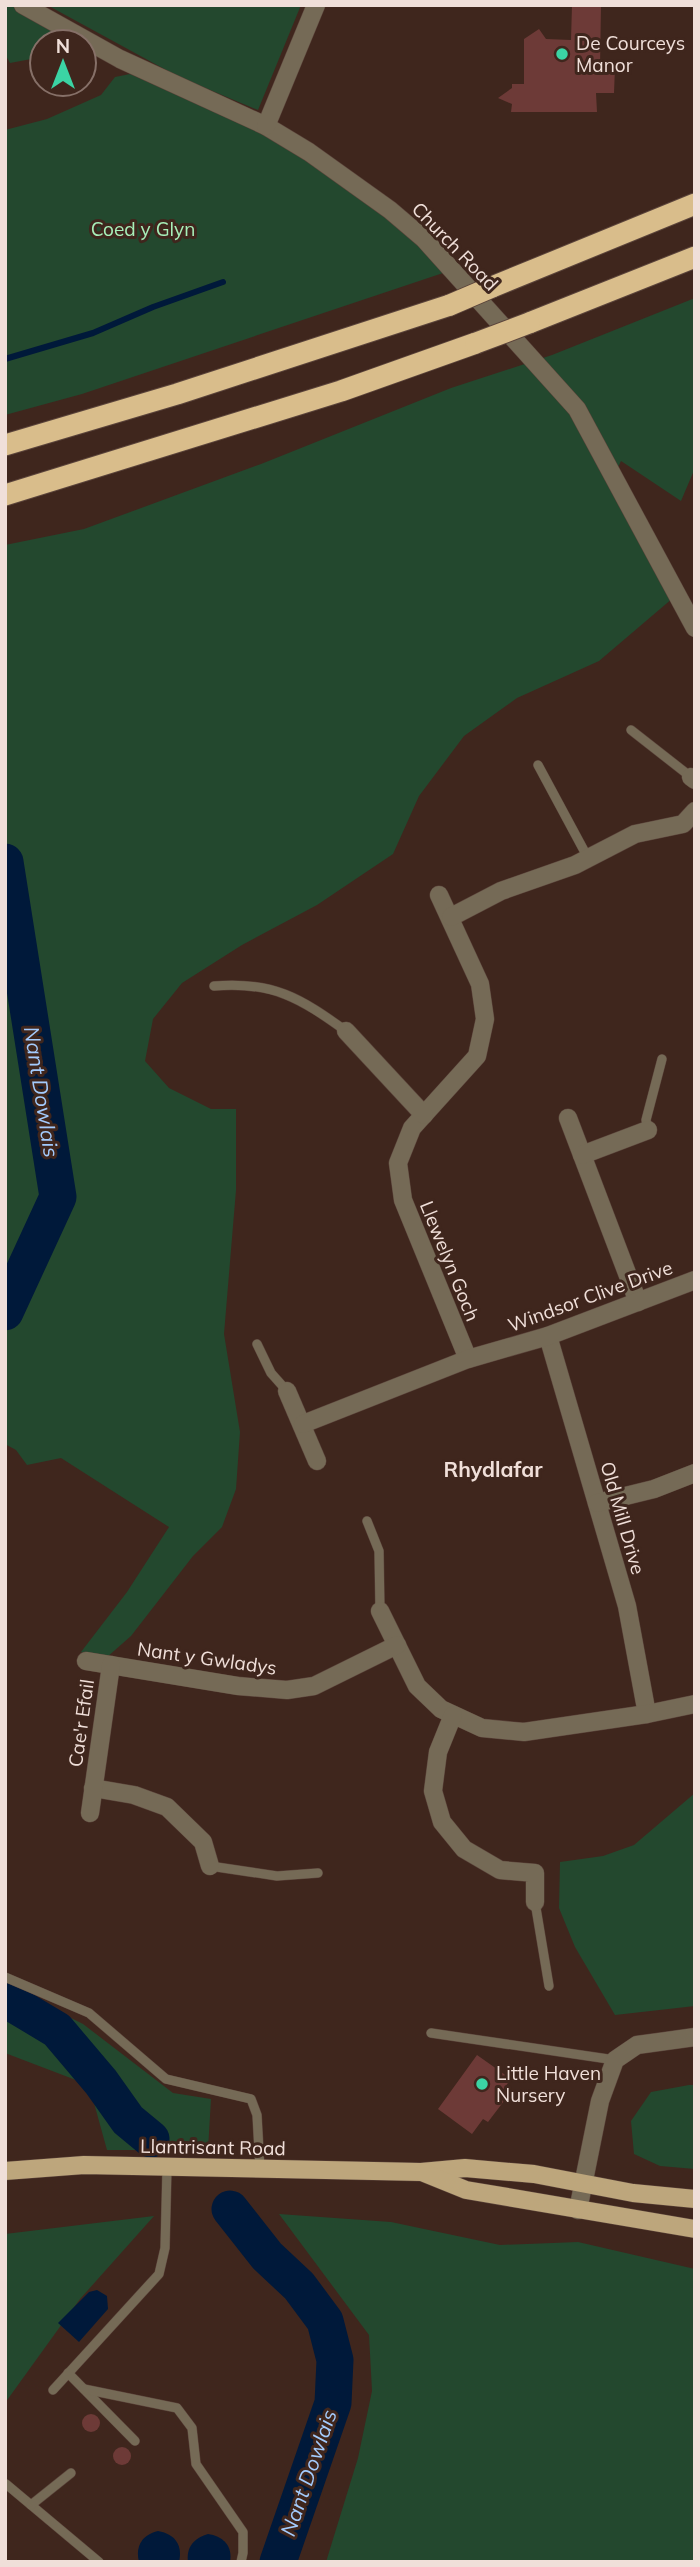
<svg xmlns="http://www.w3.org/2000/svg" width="700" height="2567" viewBox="0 0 700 2567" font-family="Mulish,sans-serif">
<rect width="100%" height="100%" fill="#3f261d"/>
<g fill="#23482e">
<polygon points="5,5 23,5 89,43 90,59 84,66 84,42 42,42 42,57 10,63 5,54"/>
<polygon points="47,5 301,5 258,110 179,77"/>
<polygon points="130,74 309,152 452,270 82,394 5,415 5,130 47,119 101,95 115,77"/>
<polygon points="695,298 695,468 681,501 621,461 609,486 673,598 599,661 517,698 464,736 419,796 393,854 317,905 242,945 182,983 153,1019 145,1061 169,1088 211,1109 236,1109 236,1190 224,1334 240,1432 236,1489 222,1527 193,1556 131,1636 98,1665 81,1652 127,1592 169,1527 61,1458 27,1465 16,1450 5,1444 5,545 84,529 261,464 451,388 552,355"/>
<polygon points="695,1793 695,2006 615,2015 575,1947 559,1908 560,1862 603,1856 634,1845"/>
<polygon points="5,1985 83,2024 173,2093 211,2099 208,2150 107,2150 89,2085 5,2053"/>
<polygon points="689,2085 695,2085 695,2169 660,2166 634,2154 631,2121 651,2092"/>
<polygon points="279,2214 391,2222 500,2245 578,2242 695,2269 695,2562 326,2562 358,2458 372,2391 369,2335"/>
<polygon points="154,2216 80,2299 5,2403 5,2234"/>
</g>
<g fill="#00193a">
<polygon points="97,2290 107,2296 108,2309 79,2342 58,2323 89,2292"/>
<path d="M158,2531c17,3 25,14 21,31h-40c-4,-16 3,-27 19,-31z"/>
<path d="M208,2534c15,2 25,12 22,28h-42c-2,-15 6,-24 20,-28z"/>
</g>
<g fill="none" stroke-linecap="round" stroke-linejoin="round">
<polyline stroke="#00193a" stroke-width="6" points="5,359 93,333 153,307 223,282"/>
<g stroke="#00193a" stroke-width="37">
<polyline points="5,862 58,1197 5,1312"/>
<polyline points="5,1999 57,2030 101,2082 128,2120 151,2139"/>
<polyline points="230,2209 267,2256 299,2286 325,2321 335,2360 333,2403 278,2562"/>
</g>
</g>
<g fill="#6d3a37">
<polygon points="572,5 601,5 600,67 615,67 614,93 596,93 597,112 511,112 512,104 498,98 512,88 512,84 524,84 524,39 539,29 546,39 571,40"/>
<polygon points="477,2055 511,2079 498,2096 504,2101 488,2122 483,2119 472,2134 438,2109"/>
<circle cx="91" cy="2423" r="9"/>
<circle cx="122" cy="2456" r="9"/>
</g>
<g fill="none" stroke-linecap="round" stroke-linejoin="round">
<g stroke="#5b443b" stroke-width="10">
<g id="lane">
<polyline points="631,730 691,777"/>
<polyline points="538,765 588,858"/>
<path d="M214,986c59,-5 86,12 132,45"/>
<polyline points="648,1130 646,1120 662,1059"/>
<polyline points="257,1344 271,1373 287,1391"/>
<polyline points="367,1521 379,1551 380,1611"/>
<polyline points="210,1866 277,1876 318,1873"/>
<polyline points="535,1902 549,1986"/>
<polyline points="5,1977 89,2013 166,2079 251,2099 257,2115 260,2169"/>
<polyline points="431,2033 615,2060"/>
<polyline points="68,2373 135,2441"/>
<polyline points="84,2389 177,2408 192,2428 196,2464 243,2532 243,2553 241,2562"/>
<polyline points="53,2390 159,2274 165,2248 167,2168"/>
<polyline points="6,2484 99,2562"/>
<polyline points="31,2505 71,2473"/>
</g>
</g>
<g stroke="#5b443b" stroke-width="19">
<g id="street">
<polyline points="23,5 120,59 266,126 309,152 390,210 424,239 577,409 695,628"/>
<polyline points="266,126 316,5"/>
<polyline points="691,777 695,780"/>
<polyline points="439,895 480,984 485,1019 477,1056 412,1128 398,1163 403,1200 468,1359"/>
<polyline points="451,917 501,891 575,865 635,834 683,824 695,811"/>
<polyline points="346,1031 424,1115"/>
<polyline points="568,1118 638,1302"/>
<polyline points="582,1155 648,1130"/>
<polyline points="548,1336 627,1606 647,1714"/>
<polyline points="287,1391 317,1461"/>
<polyline points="303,1424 468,1359 548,1336 695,1280"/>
<polyline points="597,1503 654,1489 695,1473"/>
<polyline points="380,1611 417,1686 441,1709 482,1728 524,1732 647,1714 695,1704"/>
<polyline points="86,1661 238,1686 287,1690 314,1686 397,1645"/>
<polyline points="453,1715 438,1752 433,1791 442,1822 464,1849 500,1870 535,1873 535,1902"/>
<polyline points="93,1788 134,1795 167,1807 203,1842 210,1866"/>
<polyline points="90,1813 111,1665"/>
<polyline points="578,2210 600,2101 615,2060 637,2045 695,2037"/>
</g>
</g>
<g stroke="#5b443b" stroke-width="19">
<g id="primary">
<polyline points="5,2171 84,2165 421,2172 465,2168 534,2174 633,2193 695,2199"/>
<polyline points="424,2173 466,2190 695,2229"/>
</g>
</g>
<g stroke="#5b443b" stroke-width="23">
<g id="highway">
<polyline points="492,287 695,204"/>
<polyline points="529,323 695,257"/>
<polyline points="5,445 177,394 450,305"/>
<polyline points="5,495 341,391 476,343"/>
</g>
</g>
<use href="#lane" stroke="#756a56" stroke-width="9"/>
<use href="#street" stroke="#756a56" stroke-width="18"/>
<use href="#primary" stroke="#bda67c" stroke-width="18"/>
<use href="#highway" stroke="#d9bd8b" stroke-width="21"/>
<g stroke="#5b443b" stroke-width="23" stroke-linecap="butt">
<g id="highway-bridge">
<polyline points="450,305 492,287"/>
<polyline points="476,343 529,323"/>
</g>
</g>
<use href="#highway-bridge" stroke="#d9bd8b" stroke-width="21"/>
</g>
<g fill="#3bd4a4" stroke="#3f261d" stroke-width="2.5">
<circle cx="562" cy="54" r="7"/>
<circle cx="482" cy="2084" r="7"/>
</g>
<g text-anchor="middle" stroke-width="6" stroke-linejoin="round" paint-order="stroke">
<g font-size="19" fill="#f0dfd9" stroke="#3f261d" text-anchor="start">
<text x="576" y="50">De Courceys<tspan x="576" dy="22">Manor</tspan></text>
<text x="496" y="2080">Little Haven<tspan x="496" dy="22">Nursery</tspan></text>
</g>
<g font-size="19" fill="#a7efb9" stroke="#3f261d">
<text x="143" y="236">Coed y Glyn</text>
</g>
<g font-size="19" fill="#f0dfd9" stroke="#3f261d">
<text transform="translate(455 246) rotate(46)" y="7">Church Road</text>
<text transform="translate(450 1261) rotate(68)" y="7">Llewelyn Goch</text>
<text transform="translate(590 1296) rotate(-20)" y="7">Windsor Clive Drive</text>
<text transform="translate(623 1518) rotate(74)" y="7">Old Mill Drive</text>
<text transform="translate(207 1658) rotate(8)" y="7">Nant y Gwladys</text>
<text transform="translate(81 1723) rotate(-82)" y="7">Cae'r Efail</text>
<text transform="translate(213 2147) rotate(1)" y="7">Llantrisant Road</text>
</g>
<g font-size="21" font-style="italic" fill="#a3cbfd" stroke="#3f261d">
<text transform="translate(41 1092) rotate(81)" y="7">Nant Dowlais</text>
<text transform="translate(309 2473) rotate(-71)" y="7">Nant Dowlais</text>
</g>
<g font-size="21" font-weight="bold" fill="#f0dfd9" stroke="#3f261d">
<text x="493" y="1477">Rhydlafar</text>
</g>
</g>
<rect width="700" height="2567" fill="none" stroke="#f0dfd9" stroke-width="14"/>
<g transform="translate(63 63)"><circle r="33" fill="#3f261d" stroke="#867068" stroke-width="2"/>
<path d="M0-5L12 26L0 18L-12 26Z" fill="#3bd4a4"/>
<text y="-10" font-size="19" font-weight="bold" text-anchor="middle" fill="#f0dfd9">N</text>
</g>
</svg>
